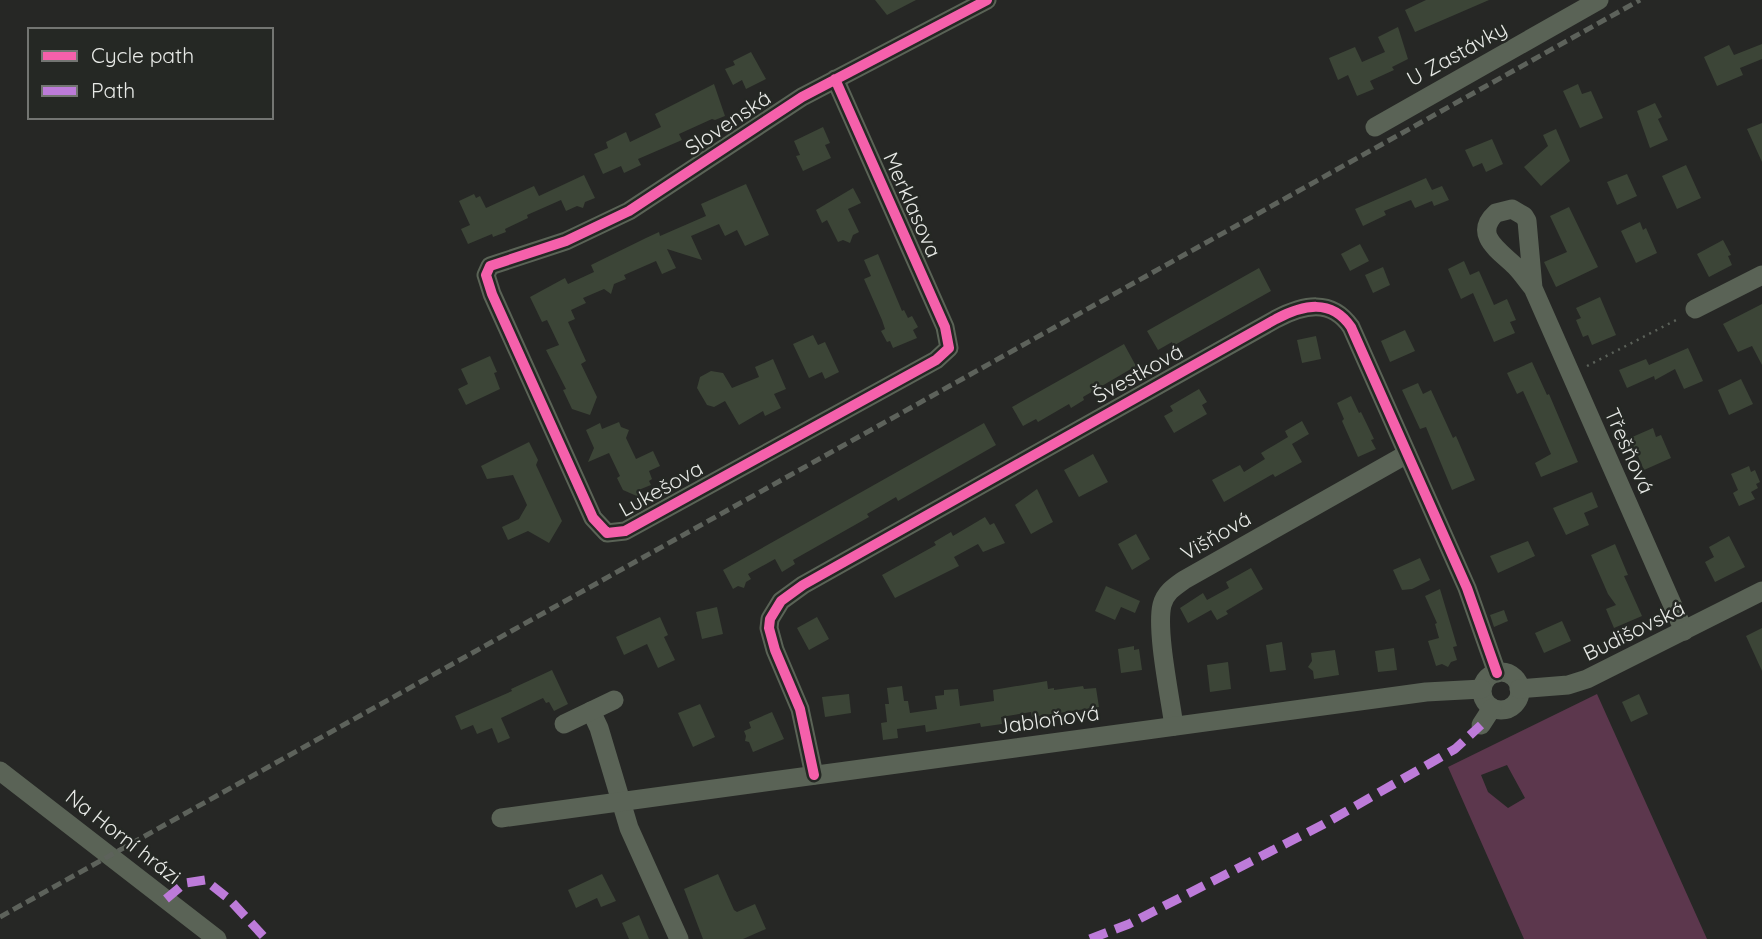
<svg xmlns="http://www.w3.org/2000/svg" width="1762" height="939" viewBox="0 0 1762 939" font-family="Quicksand,sans-serif">
<rect width="100%" height="100%" fill="#262725"/>
<path fill="#5c374d" fill-rule="evenodd" d="M1597,694l110,245h-183l-76,-172zM1507,765l18,33 -17,10 -20,-16 -7,-17z"/>
<g fill="#3c4537">
<polygon points="875,0 916,0 887,15"/>
<polygon points="1426,0 1489,0 1415,32 1405,10"/>
<polygon points="1398,27 1408,59 1392,67 1394,70 1370,81 1374,89 1357,96 1348,75 1338,80 1329,58 1355,47 1362,62 1385,52 1378,37"/>
<polygon points="1762,44 1762,59 1740,68 1743,75 1717,86 1704,57 1729,45 1734,55"/>
<polygon points="751,52 766,79 746,89 742,80 733,85 725,69 735,65 733,61"/>
<polygon points="714,84 725,116 715,120 712,119 679,134 682,140 638,159 641,165 624,173 621,166 603,174 594,154 608,148 606,142 626,132 630,142 661,127 655,114"/>
<polygon points="1578,84 1582,94 1591,91 1603,118 1580,128 1563,91"/>
<polygon points="1655,103 1662,117 1658,119 1668,140 1650,148 1637,111"/>
<polygon points="1762,123 1762,162 1747,129"/>
<polygon points="823,127 830,143 825,145 831,158 803,171 796,156 800,155 794,141"/>
<polygon points="1556,129 1570,161 1541,186 1524,167 1548,146 1543,135"/>
<polygon points="1492,139 1503,164 1486,172 1482,163 1473,167 1465,150"/>
<polygon points="1686,165 1701,198 1677,209 1662,176"/>
<polygon points="1627,174 1637,196 1617,205 1607,182"/>
<polygon points="584,175 595,198 585,202 583,208 577,206 566,211 561,200 527,215 528,218 505,229 506,232 493,237 492,234 468,244 461,229 470,225 459,201 474,194 476,198 480,196 486,208 534,186 539,196"/>
<polygon points="1426,178 1432,190 1442,186 1449,200 1434,206 1432,201 1415,208 1411,200 1384,211 1386,215 1363,226 1355,209"/>
<polygon points="746,184 769,235 745,246 737,230 725,236 719,224 691,236 702,260 667,249 676,268 662,274 656,261 624,275 626,279 614,284 611,294 604,289 583,298 586,303 571,310 575,319 568,322 586,361 581,364 597,397 590,415 572,409 563,390 566,389 546,350 559,345 547,320 542,322 530,297 565,278 568,284 594,272 591,265 646,238 659,232 660,236 706,216 701,204"/>
<polygon points="853,188 861,203 848,209 859,232 853,235 850,243 843,240 838,242 827,220 822,223 816,210"/>
<polygon points="1569,207 1598,267 1556,287 1544,262 1567,252 1550,216"/>
<polygon points="1640,222 1643,230 1646,228 1657,253 1636,263 1621,231"/>
<polygon points="1723,240 1731,255 1728,256 1732,265 1709,277 1697,254"/>
<polygon points="1360,244 1369,261 1350,271 1341,254"/>
<polygon points="878,254 902,311 904,310 908,318 912,316 918,327 913,330 917,338 893,348 890,341 887,342 881,331 885,329 882,320 864,279 871,276 864,260"/>
<polygon points="1464,261 1470,275 1479,271 1494,305 1507,299 1516,320 1510,322 1515,333 1494,342 1473,293 1461,299 1448,269"/>
<polygon points="1383,267 1390,285 1373,293 1365,275"/>
<polygon points="1259,268 1271,291 1173,346 1172,342 1158,350 1147,331"/>
<polygon points="1600,297 1616,335 1592,345 1588,335 1583,337 1576,320 1581,318 1576,308"/>
<polygon points="1762,304 1762,365 1752,346 1738,352 1723,324"/>
<polygon points="1405,330 1415,351 1390,362 1381,341"/>
<polygon points="813,335 818,345 825,342 839,372 825,379 822,372 809,378 793,344"/>
<polygon points="1316,336 1321,359 1302,363 1297,340"/>
<polygon points="1124,344 1136,366 1083,397 1084,400 1071,408 1069,404 1038,422 1036,419 1023,426 1012,407"/>
<polygon points="1688,348 1703,381 1684,389 1675,369 1655,380 1654,376 1627,388 1619,370 1646,359 1649,365"/>
<polygon points="490,356 497,372 494,373 500,389 466,405 458,389 468,384 461,369"/>
<polygon points="773,359 786,389 774,394 781,408 765,416 763,411 739,425 725,401 714,407 707,405 697,388 700,377 711,371 723,373 732,388 759,377 755,367"/>
<polygon points="1532,362 1547,395 1549,394 1578,462 1541,477 1535,463 1551,454 1523,391 1517,394 1507,373"/>
<polygon points="1741,379 1753,404 1729,415 1718,390"/>
<polygon points="1418,383 1423,394 1431,390 1453,438 1456,436 1475,480 1452,490 1426,427 1420,429 1402,390"/>
<polygon points="1199,389 1207,402 1202,405 1207,414 1174,433 1164,416 1173,411 1170,406"/>
<polygon points="1351,396 1359,413 1361,412 1374,439 1371,440 1376,449 1358,457 1342,421 1344,419 1337,403"/>
<polygon points="1302,421 1309,434 1292,444 1302,462 1275,477 1273,474 1224,502 1212,480 1240,465 1244,472 1265,459 1261,453 1288,437 1285,431"/>
<polygon points="619,422 621,427 629,430 626,438 636,459 653,451 660,466 649,471 652,479 649,481 651,485 641,489 639,497 623,490 617,478 620,476 609,453 588,462 594,448 586,430 600,423 602,429"/>
<polygon points="984,423 996,445 898,501 896,497 867,514 869,517 793,560 795,564 782,572 775,559 748,574 751,579 746,582 744,588 738,586 733,589 723,570"/>
<polygon points="1653,428 1656,437 1661,435 1671,458 1644,470 1630,438"/>
<polygon points="529,442 538,460 536,465 562,521 549,543 528,531 508,540 502,527 519,519 527,505 513,475 487,479 481,466"/>
<polygon points="1093,454 1108,482 1079,497 1064,470"/>
<polygon points="1749,466 1751,472 1755,470 1760,482 1756,484 1758,488 1751,492 1755,499 1739,506 1733,493 1738,490 1731,474"/>
<polygon points="1037,489 1053,522 1031,534 1015,505"/>
<polygon points="1592,492 1598,507 1584,513 1589,525 1566,535 1553,508"/>
<polygon points="985,517 990,525 994,523 1005,543 983,552 978,544 954,557 959,566 895,598 882,575 936,545 934,542 951,532 953,536"/>
<polygon points="1136,534 1150,559 1132,570 1118,544"/>
<polygon points="1729,536 1745,567 1715,582 1705,562 1714,557 1709,547"/>
<polygon points="1528,541 1535,556 1498,573 1490,556"/>
<polygon points="1615,544 1628,575 1624,576 1642,616 1614,628 1606,609 1616,605 1608,594 1591,555"/>
<polygon points="1420,558 1430,580 1412,589 1402,590 1393,570"/>
<polygon points="1251,568 1263,589 1226,611 1228,614 1217,620 1211,610 1188,623 1180,608 1203,593 1207,600 1229,588 1226,582"/>
<polygon points="1106,586 1140,601 1135,613 1121,607 1115,620 1095,611"/>
<polygon points="1440,589 1457,646 1453,647 1457,660 1451,662 1448,667 1442,664 1436,666 1428,641 1439,638 1435,624 1437,623 1425,596"/>
<polygon points="717,607 723,634 702,639 696,612"/>
<polygon points="1504,610 1508,621 1494,627 1490,615"/>
<polygon points="660,617 668,635 664,637 675,660 658,668 647,644 624,655 616,637"/>
<polygon points="817,617 829,639 809,650 797,628"/>
<polygon points="1562,621 1571,641 1544,653 1535,633"/>
<polygon points="1762,628 1762,671 1746,636"/>
<polygon points="1282,642 1286,670 1270,672 1266,645"/>
<polygon points="1134,646 1134,650 1139,649 1142,670 1121,673 1118,649"/>
<polygon points="1394,648 1397,670 1378,672 1375,651"/>
<polygon points="1335,650 1339,675 1314,679 1313,671 1308,667 1312,661 1311,653"/>
<polygon points="1228,662 1231,689 1210,692 1207,665"/>
<polygon points="552,670 568,704 554,711 549,702 546,703 543,698 501,718 510,738 498,743 492,728 477,734 473,725 461,730 455,716 512,691 511,689"/>
<polygon points="1047,681 1048,689 1054,688 1054,690 1083,686 1084,689 1096,688 1099,707 1032,717 1031,712 1001,717 1002,724 981,727 980,723 926,732 925,725 897,729 898,738 883,740 881,723 887,722 885,704 889,704 887,688 902,686 904,701 908,701 910,713 937,709 935,696 944,695 944,690 958,689 960,706 994,701 993,690"/>
<polygon points="849,694 851,713 825,717 822,697"/>
<polygon points="1639,694 1648,714 1631,722 1622,702"/>
<polygon points="700,704 715,737 693,747 678,713"/>
<polygon points="772,712 784,739 753,752 749,742 745,741 746,736 744,731 751,728 749,722"/>
<polygon points="602,874 616,901 601,907 597,898 576,908 568,890"/>
<polygon points="718,874 734,910 737,912 755,904 766,929 743,939 703,939 684,889"/>
<polygon points="639,915 649,939 629,939 622,923"/>
</g>
<g fill="none" stroke-linecap="round" stroke-linejoin="round">
<polyline stroke="#5c625a" stroke-width="2.5" stroke-dasharray="2 5" stroke-linecap="butt" points="1587,366 1680,318"/>
<g stroke="#5a6356" stroke-width="19">
<polyline points="835,79 945,327 949,348 936,360 625,531 607,533 593,518 492,294 486,275 490,266 566,241 629,211 802,97 987,0"/>
<polyline points="1375,127 1599,0"/>
<path d="M1533,288c-6,-7 -11,-15 -18,-22 -15,-15 -43,-31 -19,-53l16,-4 12,7 3,5 6,67 151,343"/>
<polyline points="1695,309 1762,275"/>
<circle cx="1501" cy="691" r="19"/>
<polyline points="1519,689 1568,685 1587,679 1762,591"/>
<polyline points="591,711 599,728 629,828 679,939"/>
<polyline points="564,724 614,700"/>
<polyline points="1481,725 1492,708"/>
<path d="M1174,726c-4,-29 -18,-96 -12,-121 3,-12 12,-18 22,-25l223,-126"/>
<polyline points="0,771 217,939"/>
<path d="M814,775l-14,-66 -25,-59 -6,-22 1,-9 11,-18 22,-16 473,-266c27,-14 55,-21 75,8l116,261 30,85"/>
<polyline points="501,818 1426,692 1482,689"/>
</g>
<polyline stroke="#5d625b" stroke-width="5" stroke-dasharray="10 5" stroke-linecap="butt" points="0,917 1640,0"/>
<g stroke="#bd7bd9" stroke-width="9" stroke-dasharray="18 9" stroke-linecap="butt">
<polyline points="166,899 185,883 205,880 229,899 266,939"/>
<polyline points="1090,939 1129,924 1324,824 1455,749 1481,725"/>
</g>
<g stroke="#252824" stroke-width="15">
<g id="cycleway">
<polyline points="835,79 945,327 949,348 936,360 625,531 607,533 593,518 492,294 486,275 490,266 566,241 629,211 802,97 987,0"/>
<path d="M814,775l-14,-66 -25,-59 -6,-22 1,-9 11,-18 22,-16 473,-266c27,-14 55,-21 75,8l116,261 30,85"/>
</g>
</g>
<use href="#cycleway" stroke="#f560ab" stroke-width="10"/>
</g>
<g text-anchor="middle" stroke-width="5" stroke-linejoin="round" paint-order="stroke">
<g font-size="21" fill="#e7e9e6" stroke="#252824">
<text transform="translate(1457 54) rotate(-29)" y="7">U Zastávky</text>
<text transform="translate(728 123) rotate(-34)" y="7">Slovenská</text>
<text transform="translate(912 205) rotate(66)" y="7">Merklasova</text>
<text transform="translate(1138 374) rotate(-29)" y="7">Švestková</text>
<text transform="translate(1629 451) rotate(66)" y="7">Třešňová</text>
<text transform="translate(661 489) rotate(-29)" y="7">Lukešova</text>
<text transform="translate(1216 536) rotate(-30)" y="7">Višňová</text>
<text transform="translate(1634 631) rotate(-26)" y="7">Budišovská</text>
<text transform="translate(1048 720) rotate(-8)" y="7">Jabloňová</text>
<text transform="translate(123 837) rotate(38)" y="7">Na Horní hrázi</text>
</g>
</g>
<rect x="28" y="28" width="245" height="91" fill="#252824" stroke="#737572" stroke-width="2"/>
<rect x="42" y="51" width="35" height="10" fill="#f560ab" stroke="#737572" stroke-width="2"/>
<text x="91" y="63" font-size="21" fill="#e7e9e6">Cycle path</text>
<rect x="42" y="86" width="35" height="10" fill="#bd7bd9" stroke="#737572" stroke-width="2"/>
<text x="91" y="98" font-size="21" fill="#e7e9e6">Path</text>
</svg>
